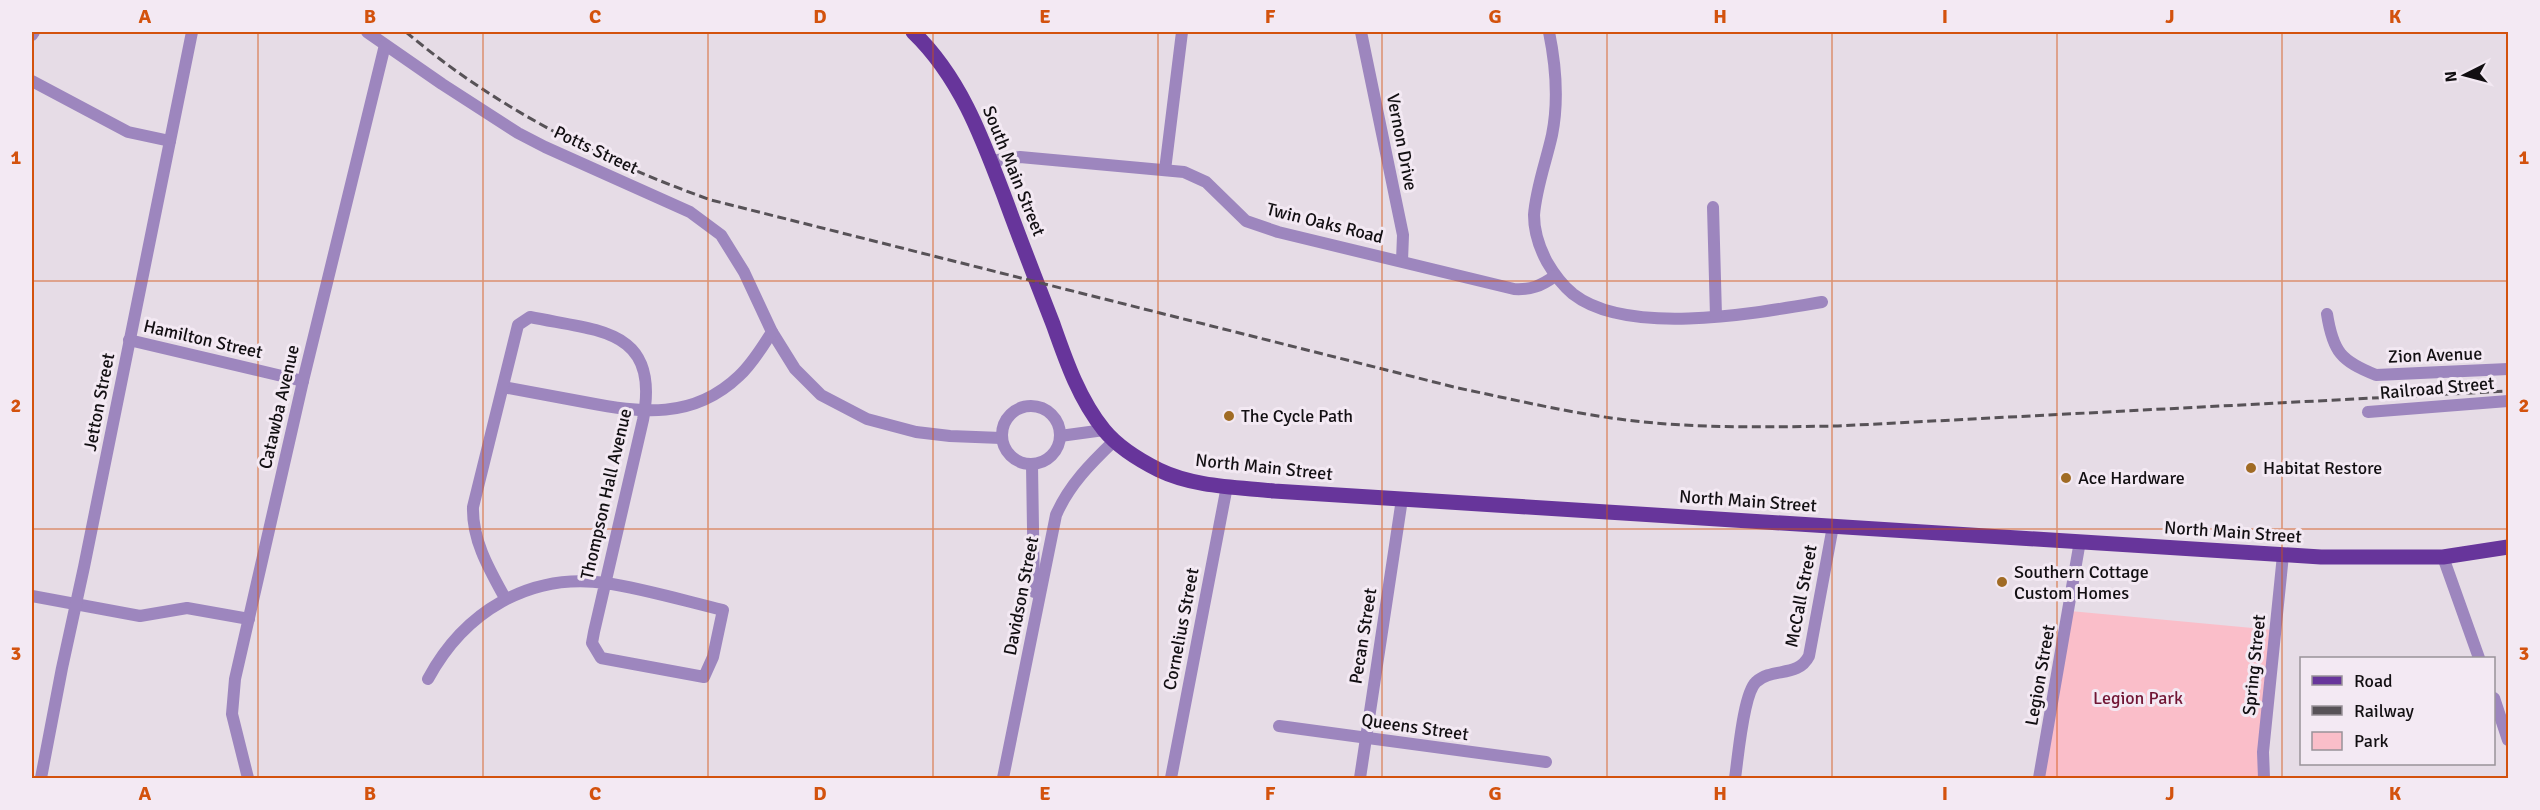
<svg xmlns="http://www.w3.org/2000/svg" width="2540" height="810" viewBox="0 0 2540 810" font-family="Signika,sans-serif">
<rect width="100%" height="100%" fill="#e6dce6"/>
<polygon fill="#fabec9" points="2070,611 2274,630 2263,778 2039,778"/>
<g fill="none" stroke-linecap="round" stroke-linejoin="round">
<g stroke="#9d86be" stroke-width="12">
<polyline points="367,32 442,84 518,133 545,147 690,212 721,235 744,272 772,332 795,369 821,395 867,419 916,432 950,436 1001,438"/>
<polyline points="1361,32 1403,235 1402,261"/>
<path d="M1549,32c7,34 10,68 3,103 -6,27 -16,53 -18,80 0,18 5,32 13,47 7,12 15,23 26,32 55,43 184,19 249,8"/>
<polyline points="32,35 34,32"/>
<polyline points="32,81 128,132 170,141"/>
<path d="M991,161l29,-4 164,15 22,10 40,39 32,11 236,57c17,1 27,-3 41,-13"/>
<polyline points="1165,170 1182,32"/>
<polyline points="1713,207 1716,316"/>
<path d="M2327,314c6,38 14,47 49,61l132,-6"/>
<polyline points="129,340 303,381"/>
<path d="M503,387c27,5 54,10 81,15 57,11 109,18 155,-26 14,-13 23,-29 33,-44"/>
<circle cx="1031" cy="435" r="29"/>
<polyline points="2368,412 2508,401"/>
<polyline points="1060,436 1104,430"/>
<polyline points="1032,465 1034,592"/>
<polyline points="2443,557 2479,658"/>
<polyline points="32,596 140,616 187,608 249,619"/>
<path d="M428,679c36,-67 101,-107 178,-96 39,6 79,18 117,27l-10,47 -9,20 -103,-19 -9,-15 2,-11 49,-212c18,-92 -45,-89 -113,-103l-12,8 -45,182c-1,33 16,62 32,91"/>
<polyline points="2494,698 2508,740"/>
<polyline points="1279,726 1546,762"/>
<polyline points="41,778 62,668 84,567 192,32"/>
<polyline points="248,778 232,714 235,679 303,381 385,45"/>
<path d="M1003,778l53,-263c13,-30 35,-52 58,-74"/>
<polyline points="1171,778 1227,486"/>
<polyline points="1360,778 1402,499"/>
<path d="M1735,778c3,-19 8,-84 21,-96 16,-15 42,-4 53,-26l24,-130"/>
<polyline points="2039,778 2080,541"/>
<polyline points="2264,778 2263,752 2283,555"/>
</g>
<path stroke="#67359b" stroke-width="15" d="M913,32c48,46 70,108 93,169 15,41 31,82 47,123 13,37 26,75 51,106 14,17 35,30 55,40 35,17 77,17 115,21l1047,66h122l65,-10"/>
<path stroke="#575257" stroke-width="3" stroke-dasharray="9 4.5" stroke-linecap="butt" d="M406,32c90,76 195,129 305,168l747,188c53,11 107,24 161,31 72,10 147,8 219,7l670,-35"/>
</g>
<path fill="none" stroke="#d3520d" stroke-width="1.5" stroke-opacity="0.55" d="M258,32v746M483,32v746M708,32v746M933,32v746M1158,32v746M1382,32v746M1607,32v746M1832,32v746M2057,32v746M2282,32v746M32,281h2476M32,529h2476"/>
<g fill="#a06b24" stroke="#f3e9f3" stroke-width="2">
<circle cx="1229" cy="416" r="6"/>
<circle cx="2251" cy="468" r="6"/>
<circle cx="2066" cy="478" r="6"/>
<circle cx="2002" cy="582" r="6"/>
</g>
<g text-anchor="middle" stroke-width="6" stroke-linejoin="round" paint-order="stroke">
<g font-size="18" fill="#120f12" stroke="#f3e9f3">
<text transform="translate(1402 142) rotate(79)" y="6">Vernon Drive</text>
<text transform="translate(596 150) rotate(25)" y="6">Potts Street</text>
<text transform="translate(1014 171) rotate(68)" y="6">South Main Street</text>
<text transform="translate(1325 223) rotate(14)" y="6">Twin Oaks Road</text>
<text transform="translate(203 339) rotate(13)" y="6">Hamilton Street</text>
<text transform="translate(2435 355) rotate(-2)" y="6">Zion Avenue</text>
<text transform="translate(2437 388) rotate(-5)" y="6">Railroad Street</text>
<text transform="translate(99 402) rotate(-79)" y="6">Jetton Street</text>
<text transform="translate(279 407) rotate(-77)" y="6">Catawba Avenue</text>
<text transform="translate(1264 467) rotate(6)" y="6">North Main Street</text>
<text transform="translate(606 494) rotate(-77)" y="6">Thompson Hall Avenue</text>
<text transform="translate(1748 501) rotate(4)" y="6">North Main Street</text>
<text transform="translate(2233 532) rotate(4)" y="6">North Main Street</text>
<text transform="translate(1021 596) rotate(-79)" y="6">Davidson Street</text>
<text transform="translate(1801 596) rotate(-79)" y="6">McCall Street</text>
<text transform="translate(1181 629) rotate(-79)" y="6">Cornelius Street</text>
<text transform="translate(1363 636) rotate(-81)" y="6">Pecan Street</text>
<text transform="translate(2254 665) rotate(-84)" y="6">Spring Street</text>
<text transform="translate(2040 675) rotate(-80)" y="6">Legion Street</text>
<text transform="translate(1415 727) rotate(8)" y="6">Queens Street</text>
</g>
<g font-size="18" fill="#120f12" stroke="#f3e9f3" text-anchor="start">
<text x="1241" y="422">The Cycle Path</text>
<text x="2263" y="474">Habitat Restore</text>
<text x="2078" y="484">Ace Hardware</text>
<text x="2014" y="578">Southern Cottage<tspan x="2014" dy="21">Custom Homes</tspan></text>
</g>
<g font-size="18" fill="#711635" stroke="#f3e9f3">
<text x="2138" y="704">Legion Park</text>
</g>
</g>
<rect width="2540" height="810" fill="none" stroke="#f3e9f3" stroke-width="66"/>
<rect x="2300" y="657" width="195" height="108" fill="#f3e9f3" stroke="#999299" stroke-width="1.5"/>
<rect x="2312" y="676" width="30" height="9" fill="#67359b" stroke="#999299" stroke-width="1.5"/>
<text x="2354" y="687" font-size="18" fill="#120f12">Road</text>
<rect x="2312" y="706" width="30" height="9" fill="#575257" stroke="#999299" stroke-width="1.5"/>
<text x="2354" y="717" font-size="18" fill="#120f12">Railway</text>
<rect x="2312" y="732" width="30" height="18" fill="#fabec9" stroke="#999299" stroke-width="1.5"/>
<text x="2354" y="747" font-size="18" fill="#120f12">Park</text>
<g transform="translate(2465 75) rotate(264)" stroke="#f3e9f3" stroke-width="4.5" paint-order="stroke">
<path d="M0-4.5L10 22L0 15L-10 22Z" fill="#120f12"/>
<text y="-9" font-size="16" font-weight="bold" text-anchor="middle" fill="#120f12">N</text>
</g>
<rect x="33" y="33" width="2474" height="744" fill="none" stroke="#d3520d" stroke-width="2"/>
<g font-size="20" text-anchor="middle" font-weight="bold" fill="#d3520d">
<text x="145" y="23">A</text>
<text x="370" y="23">B</text>
<text x="595" y="23">C</text>
<text x="820" y="23">D</text>
<text x="1045" y="23">E</text>
<text x="1270" y="23">F</text>
<text x="1495" y="23">G</text>
<text x="1720" y="23">H</text>
<text x="1945" y="23">I</text>
<text x="2170" y="23">J</text>
<text x="2395" y="23">K</text>
<text x="16" y="164">1</text>
<text x="2524" y="164">1</text>
<text x="16" y="412">2</text>
<text x="2524" y="412">2</text>
<text x="16" y="660">3</text>
<text x="2524" y="660">3</text>
<text x="145" y="800">A</text>
<text x="370" y="800">B</text>
<text x="595" y="800">C</text>
<text x="820" y="800">D</text>
<text x="1045" y="800">E</text>
<text x="1270" y="800">F</text>
<text x="1495" y="800">G</text>
<text x="1720" y="800">H</text>
<text x="1945" y="800">I</text>
<text x="2170" y="800">J</text>
<text x="2395" y="800">K</text>
</g>
</svg>
